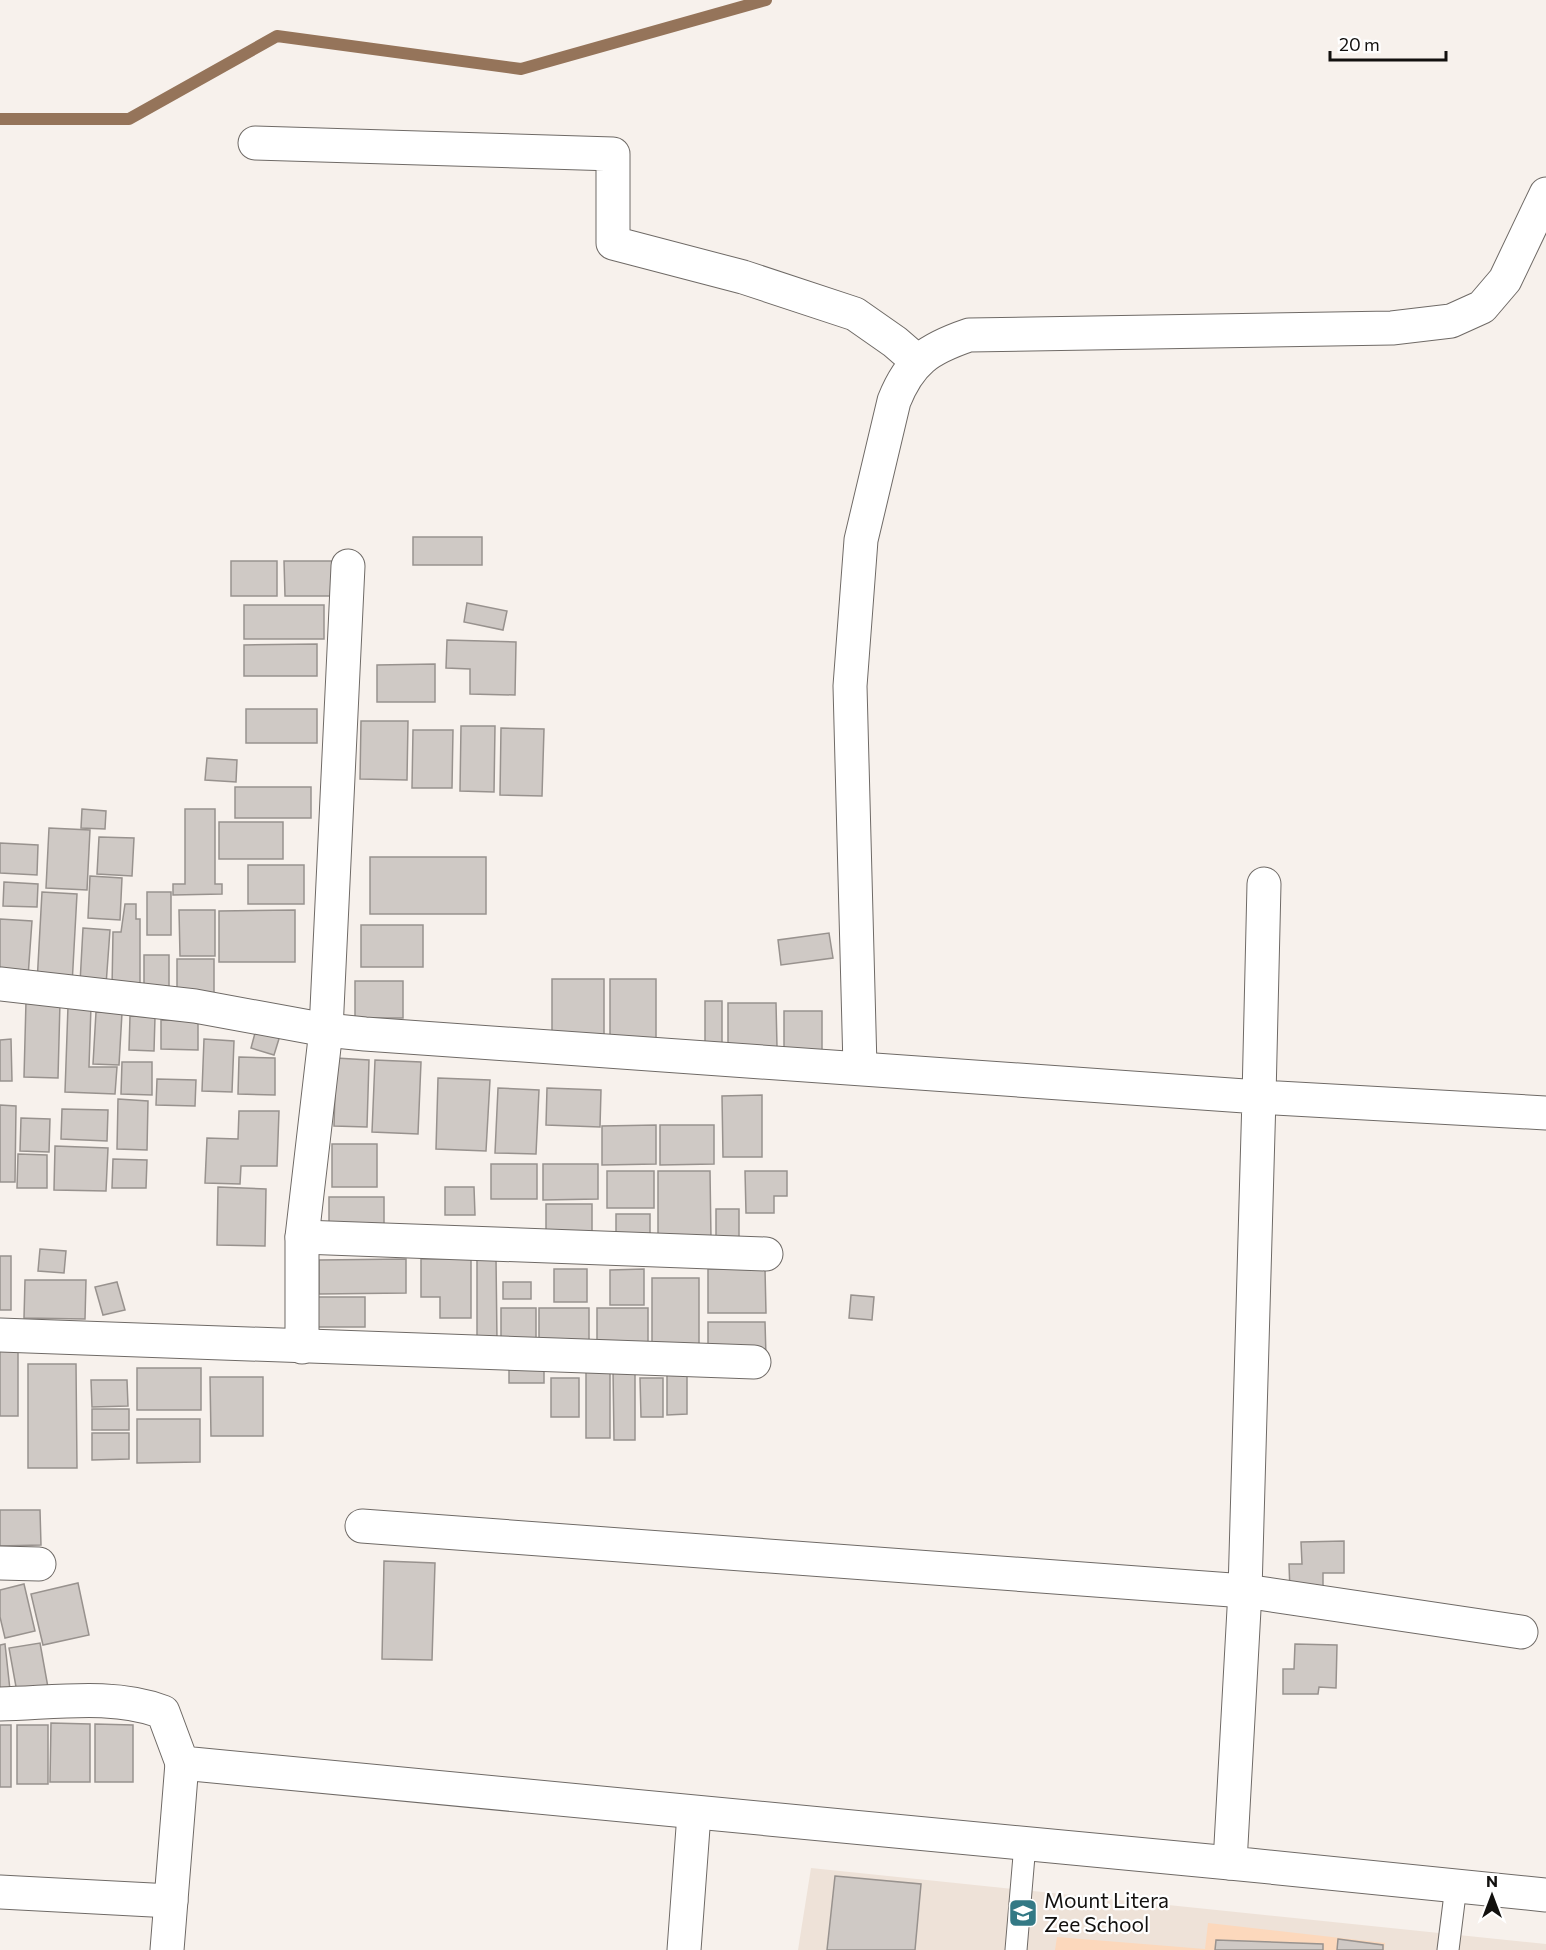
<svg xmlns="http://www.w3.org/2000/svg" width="1546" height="1950" viewBox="0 0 1546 1950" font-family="Commissioner,sans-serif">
<rect width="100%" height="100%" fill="#f7f1ec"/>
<polygon fill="#eee2d8" points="811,1868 1546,1944 1546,1950 798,1950"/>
<polygon fill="#fcd8bc" points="1208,1923 1385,1943 1384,1950 1055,1950 1057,1937 1205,1949"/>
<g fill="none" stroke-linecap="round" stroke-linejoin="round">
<polyline stroke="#95745a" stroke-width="12" points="0,119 129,119 277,36 521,69 766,0"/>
</g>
<g fill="#cfc9c5" stroke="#98928e" stroke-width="1.5">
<rect x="413" y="537" width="69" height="28"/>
<rect x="231" y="561" width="46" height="35"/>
<polygon points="284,561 333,561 333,596 285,596"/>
<polygon points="467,603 507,611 503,630 464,622"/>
<rect x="244" y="605" width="80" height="34"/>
<polygon points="447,640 516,642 515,695 470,694 470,669 446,668"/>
<polygon points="317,644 317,676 244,676 244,645"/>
<polygon points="435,664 435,702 377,702 377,665"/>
<rect x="246" y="709" width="71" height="34"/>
<polygon points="361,721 408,721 407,780 360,779"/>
<polygon points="461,726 495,726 494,792 460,791"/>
<polygon points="501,728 544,729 542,796 500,795"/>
<polygon points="413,730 453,730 452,788 412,788"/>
<polygon points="207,758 237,760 236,782 205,780"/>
<rect x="235" y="787" width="76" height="31"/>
<polygon points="82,809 106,811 105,829 81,828"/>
<polygon points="185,809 215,809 215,884 222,884 222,894 173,895 173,884 185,884"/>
<rect x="219" y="822" width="64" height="37"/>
<polygon points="49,828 90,830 87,890 46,888"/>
<polygon points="99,837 134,838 132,876 97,874"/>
<polygon points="0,843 38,845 37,875 0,873"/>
<rect x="370" y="857" width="116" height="57"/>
<rect x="248" y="865" width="56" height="39"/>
<polygon points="90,876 122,878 120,920 88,918"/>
<polygon points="4,882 38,884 37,907 3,906"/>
<polygon points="42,892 77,894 72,985 37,983"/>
<rect x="147" y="892" width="24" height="43"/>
<polygon points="125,904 136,904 136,919 140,919 140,988 112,988 113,932 121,932"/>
<polygon points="179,910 215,910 215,956 180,956"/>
<polygon points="295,910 295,962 219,962 219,911"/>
<polygon points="0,919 32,921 28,977 0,975"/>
<rect x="361" y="925" width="62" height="42"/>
<polygon points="83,928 110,930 106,985 80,983"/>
<polygon points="829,933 833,958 781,965 778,940"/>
<rect x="144" y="955" width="25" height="37"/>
<rect x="177" y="959" width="37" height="38"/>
<rect x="552" y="979" width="52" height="64"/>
<rect x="610" y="979" width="46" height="68"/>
<rect x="355" y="981" width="48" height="37"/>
<polygon points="26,1001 60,1002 58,1078 24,1077"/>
<rect x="705" y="1001" width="17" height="46"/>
<polygon points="728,1003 776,1003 777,1047 728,1047"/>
<polygon points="68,1006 91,1006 89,1067 117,1067 115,1094 65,1092"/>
<rect x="784" y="1011" width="38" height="44"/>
<polygon points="96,1012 122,1013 119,1065 93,1064"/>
<polygon points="130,1016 155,1017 154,1051 129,1050"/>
<polygon points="161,1020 198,1021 198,1050 161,1049"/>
<polygon points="258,1022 282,1029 274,1055 251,1048"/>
<polygon points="11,1039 12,1081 0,1081 0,1040"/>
<polygon points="204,1039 234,1041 232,1092 202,1091"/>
<polygon points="239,1057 275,1058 275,1095 238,1094"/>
<polygon points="336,1058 369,1060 367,1127 334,1126"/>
<polygon points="375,1060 421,1062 418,1134 372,1132"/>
<polygon points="122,1062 152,1062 152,1095 121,1094"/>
<polygon points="438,1078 490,1080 486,1151 436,1149"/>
<polygon points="157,1079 196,1080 195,1106 156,1105"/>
<polygon points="498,1088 539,1090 536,1154 495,1153"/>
<polygon points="547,1088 601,1090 600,1127 546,1125"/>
<polygon points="762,1095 762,1157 723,1157 722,1096"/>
<polygon points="118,1099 148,1101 147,1150 117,1149"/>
<polygon points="0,1105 16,1106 15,1182 0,1182"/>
<polygon points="62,1109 108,1110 107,1141 61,1139"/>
<polygon points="239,1111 279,1111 277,1166 241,1166 240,1184 205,1183 207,1138 238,1139"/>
<polygon points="21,1118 50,1119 49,1152 20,1151"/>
<polygon points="656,1125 656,1164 602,1165 602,1126"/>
<polygon points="660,1125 714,1125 714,1164 660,1165"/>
<rect x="332" y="1144" width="45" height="43"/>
<polygon points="55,1146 108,1148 106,1191 54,1190"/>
<polygon points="18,1154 47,1155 47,1188 17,1188"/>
<polygon points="113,1159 147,1160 146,1188 112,1188"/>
<rect x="491" y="1164" width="46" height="35"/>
<polygon points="543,1164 598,1164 598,1199 543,1200"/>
<rect x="607" y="1171" width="47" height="37"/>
<polygon points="658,1171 710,1171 711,1239 658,1240"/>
<polygon points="745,1171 787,1171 787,1196 774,1196 774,1213 746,1213"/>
<polygon points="218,1187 266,1189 265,1246 217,1245"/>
<polygon points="445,1187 474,1187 475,1215 445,1215"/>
<rect x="329" y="1197" width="55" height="32"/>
<rect x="546" y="1204" width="46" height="28"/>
<rect x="716" y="1209" width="23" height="37"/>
<rect x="616" y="1214" width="34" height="22"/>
<polygon points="40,1249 66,1251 64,1273 38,1271"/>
<rect x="0" y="1256" width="11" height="54"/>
<polygon points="477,1258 496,1258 497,1341 477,1341"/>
<polygon points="406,1259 406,1293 319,1294 319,1260"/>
<polygon points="421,1259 471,1259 471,1318 440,1318 440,1297 421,1297"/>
<rect x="554" y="1269" width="33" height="33"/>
<polygon points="644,1269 644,1305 610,1305 610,1270"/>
<polygon points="708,1269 765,1269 766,1313 708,1313"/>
<rect x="652" y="1278" width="47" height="74"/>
<polygon points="25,1280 86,1280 85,1319 24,1318"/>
<polygon points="117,1282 125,1310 103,1315 95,1287"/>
<rect x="503" y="1282" width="28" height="17"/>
<polygon points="851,1295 874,1297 872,1320 849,1318"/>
<polygon points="317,1297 365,1297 365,1327 318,1327"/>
<rect x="501" y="1308" width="35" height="32"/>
<rect x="539" y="1308" width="50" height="33"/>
<rect x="597" y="1308" width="51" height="39"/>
<polygon points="708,1322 765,1322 766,1357 708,1357"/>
<rect x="0" y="1340" width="18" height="76"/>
<polygon points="544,1358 544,1383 509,1383 509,1359"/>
<polygon points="28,1364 76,1364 77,1468 28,1468"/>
<rect x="586" y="1366" width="24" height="72"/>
<rect x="137" y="1368" width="64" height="42"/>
<polygon points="613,1369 635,1369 635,1440 614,1440"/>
<polygon points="687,1373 687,1414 667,1415 667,1374"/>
<polygon points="210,1377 263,1377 263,1436 211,1436"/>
<rect x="551" y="1378" width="28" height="39"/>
<polygon points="640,1378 663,1378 663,1417 641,1417"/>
<polygon points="91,1380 127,1380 128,1406 92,1407"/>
<rect x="92" y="1409" width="37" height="21"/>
<polygon points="137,1419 200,1419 200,1462 137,1463"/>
<polygon points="92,1433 129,1433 129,1459 92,1460"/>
<polygon points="0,1510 40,1510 41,1545 0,1546"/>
<polygon points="1344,1541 1344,1573 1323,1573 1323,1590 1290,1591 1289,1564 1302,1564 1301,1542"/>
<polygon points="384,1561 435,1563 432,1660 382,1659"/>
<polygon points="78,1583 89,1635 43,1645 31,1594"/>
<polygon points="24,1584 35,1631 5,1638 0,1617 0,1590"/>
<polygon points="40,1643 49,1693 18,1698 9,1648"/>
<polygon points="5,1644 11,1699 0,1700 0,1645"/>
<polygon points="1295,1644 1337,1645 1336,1688 1319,1687 1318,1694 1283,1694 1283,1669 1294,1669"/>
<polygon points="51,1723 90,1724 90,1782 50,1782"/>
<polygon points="95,1724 133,1725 133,1782 95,1782"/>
<rect x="0" y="1725" width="11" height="62"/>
<rect x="17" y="1725" width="31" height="59"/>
<polygon points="835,1876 921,1884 915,1950 827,1950"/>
<polygon points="1338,1939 1383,1945 1383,1950 1337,1950"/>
<polygon points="1216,1940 1323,1944 1323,1950 1215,1950"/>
</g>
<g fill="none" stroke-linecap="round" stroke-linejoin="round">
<g stroke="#6f6a66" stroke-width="23">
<g id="service">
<polyline points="1016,1950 1025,1844"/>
<polyline points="1448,1950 1456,1886"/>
</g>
</g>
<g stroke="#6f6a66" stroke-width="35">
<g id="minor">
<polyline points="255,143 613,154 613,243 743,277 855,314 895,342 917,361"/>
<polyline points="1264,884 1259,1097 1546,1113"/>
<polyline points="0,984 195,1006 326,1030 365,1034 1259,1097 1245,1591 1230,1863 1546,1895"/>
<path d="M860,1067l-10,-381 11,-146 33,-139c16,-40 34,-52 75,-66l423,-7 59,-7 31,-14 23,-27 41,-86"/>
<polyline points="302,1237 766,1254"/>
<polyline points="0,1335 754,1362"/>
<polyline points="302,1347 302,1237 326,1030 348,566"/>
<polyline points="362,1526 1245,1591 1521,1632"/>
<polyline points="0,1563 39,1564"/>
<path d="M0,1704c53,-1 113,-11 163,8l19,51 1048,100"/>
<polyline points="0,1892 171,1901"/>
<polyline points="167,1950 182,1763"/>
<polyline points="684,1950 694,1814"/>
</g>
</g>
<use href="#service" stroke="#fff" stroke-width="21"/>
<use href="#minor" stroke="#fff" stroke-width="33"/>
</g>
<defs>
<g id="school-square" transform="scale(1.5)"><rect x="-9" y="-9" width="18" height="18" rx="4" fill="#337985" stroke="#fff"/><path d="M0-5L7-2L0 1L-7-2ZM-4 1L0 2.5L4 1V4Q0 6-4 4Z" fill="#fff"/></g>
</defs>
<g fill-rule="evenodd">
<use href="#school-square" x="1023" y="1913"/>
</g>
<g text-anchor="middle" stroke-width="4.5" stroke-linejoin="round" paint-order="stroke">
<g font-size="21" fill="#12100e" stroke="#fff" text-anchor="start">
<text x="1044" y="1908">Mount Litera<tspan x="1044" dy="24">Zee School</tspan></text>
</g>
</g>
<g transform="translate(1492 1896)" stroke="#ffffff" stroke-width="4.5" paint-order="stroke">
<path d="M0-4.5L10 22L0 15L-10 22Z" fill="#12100e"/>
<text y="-9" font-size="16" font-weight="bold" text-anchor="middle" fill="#12100e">N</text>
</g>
<path d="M1330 51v9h116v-9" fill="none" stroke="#12100e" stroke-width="3"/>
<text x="1339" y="51" font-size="18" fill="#12100e" stroke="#ffffff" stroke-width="4.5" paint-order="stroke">20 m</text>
</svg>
